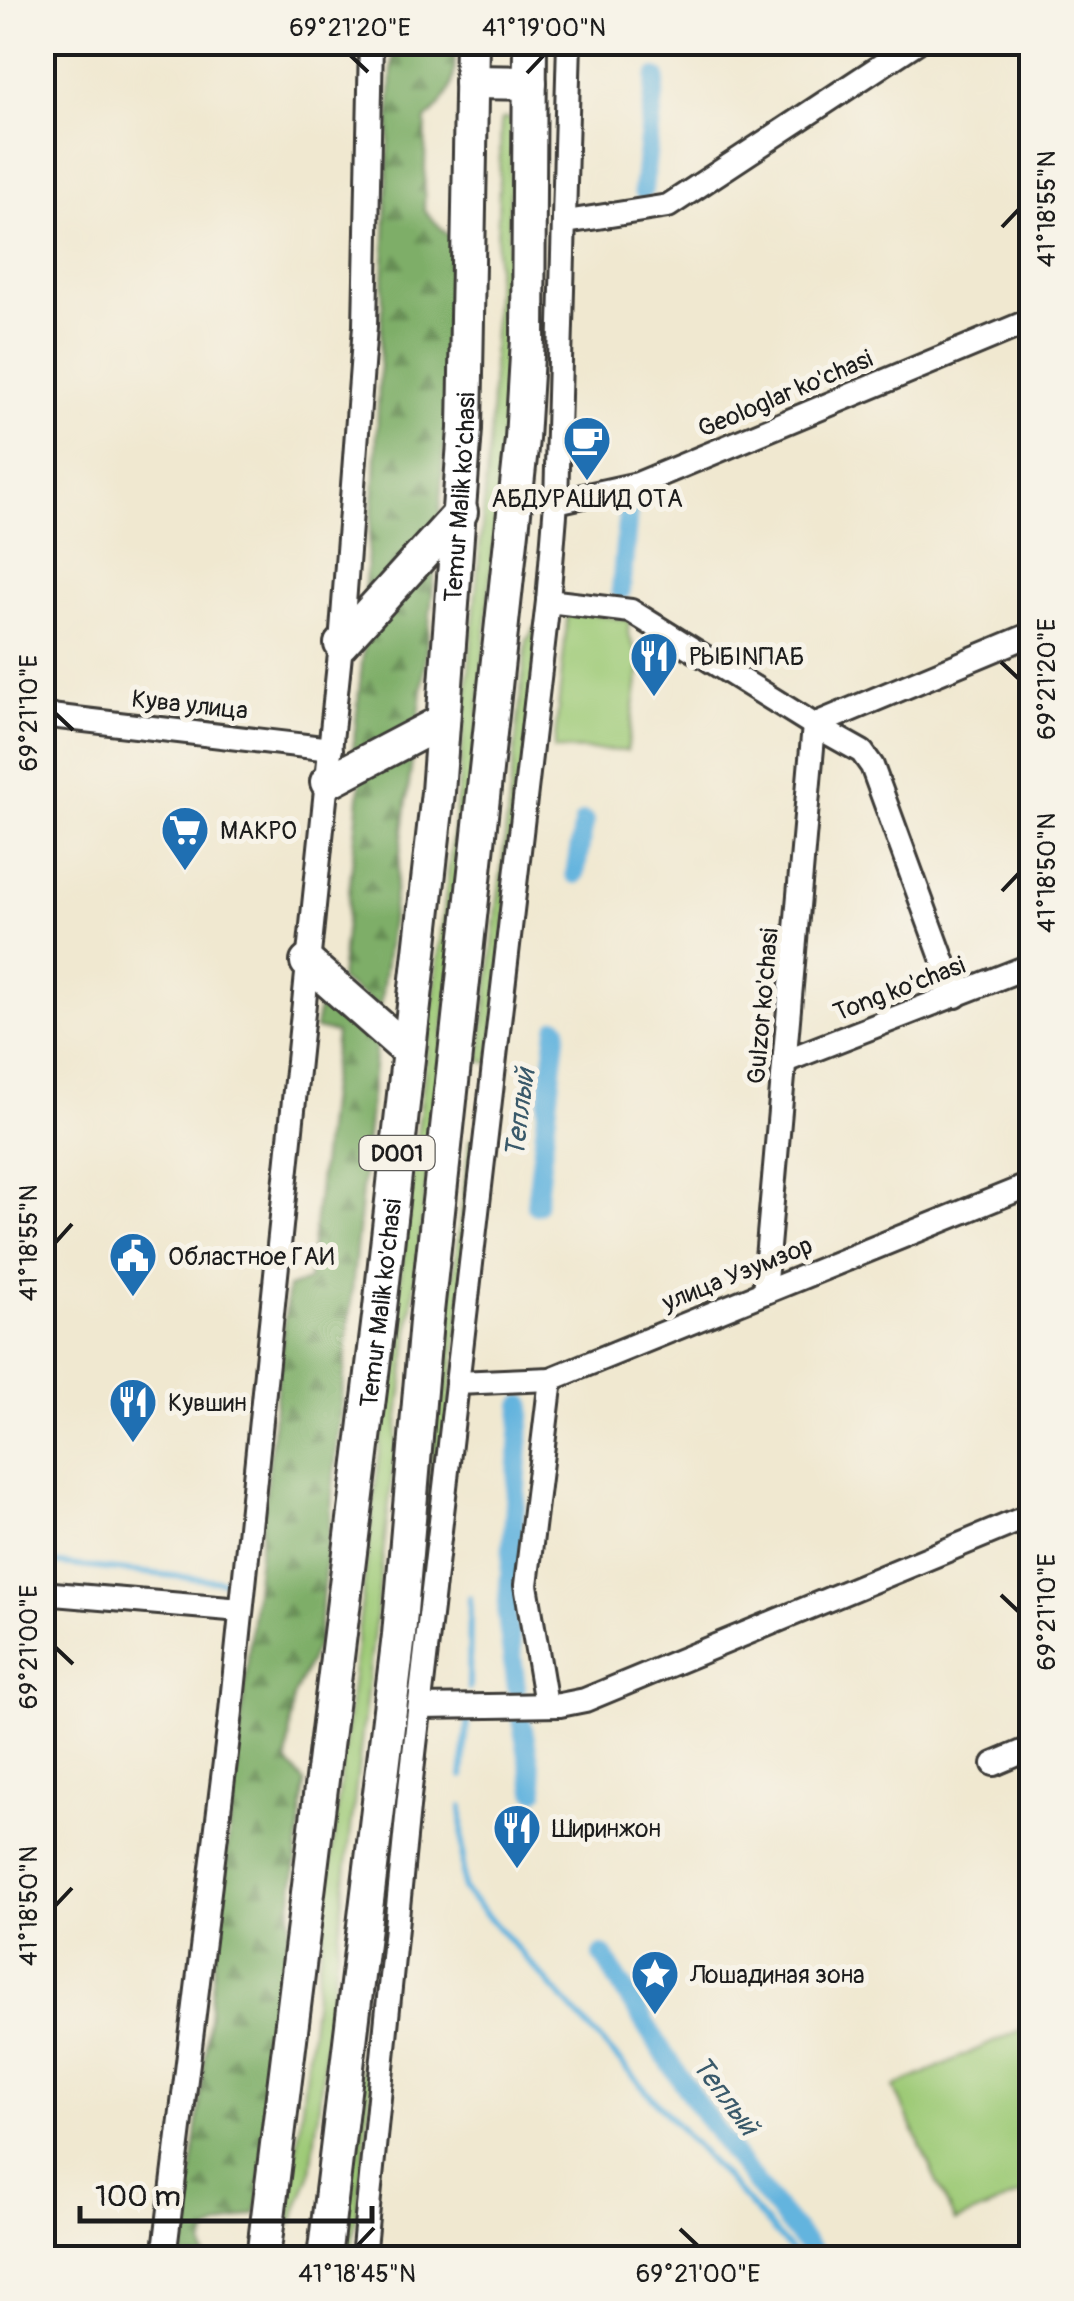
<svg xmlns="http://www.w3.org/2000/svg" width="1074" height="2301" viewBox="0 0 1074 2301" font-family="Pangolin,sans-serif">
<defs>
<pattern id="forest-firs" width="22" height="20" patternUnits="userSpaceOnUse" patternTransform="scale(2.5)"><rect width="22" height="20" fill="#7eae68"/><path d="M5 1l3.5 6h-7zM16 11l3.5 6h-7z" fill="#668d55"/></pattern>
</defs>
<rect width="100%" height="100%" fill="#f7f3e8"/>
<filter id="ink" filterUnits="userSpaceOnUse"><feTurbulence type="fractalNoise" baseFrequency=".01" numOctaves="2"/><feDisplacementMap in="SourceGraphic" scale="20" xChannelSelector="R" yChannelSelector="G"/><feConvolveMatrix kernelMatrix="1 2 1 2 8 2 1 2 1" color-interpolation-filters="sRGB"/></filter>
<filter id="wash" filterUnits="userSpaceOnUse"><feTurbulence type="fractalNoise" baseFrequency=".0048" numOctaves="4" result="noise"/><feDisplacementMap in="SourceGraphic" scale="40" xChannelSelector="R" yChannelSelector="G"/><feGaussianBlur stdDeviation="2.25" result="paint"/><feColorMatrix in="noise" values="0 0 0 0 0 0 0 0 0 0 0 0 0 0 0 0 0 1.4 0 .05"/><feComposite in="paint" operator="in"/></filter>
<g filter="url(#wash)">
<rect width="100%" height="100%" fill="#f0e8d0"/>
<g fill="#9eca77" stroke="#5d734a" stroke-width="2.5">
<polygon points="509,118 512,122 504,425 472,790 311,2173 292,2223 288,2223 459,783 491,425 501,124 502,119"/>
<polygon points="568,611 629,620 628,634 641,662 627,751 554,749"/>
<polygon points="540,620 490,1063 480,1061 527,640"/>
<polygon points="470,1139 480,1140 423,1629 413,1613"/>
<polygon points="383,1990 351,2258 339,2258 369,2003"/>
<polygon points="1031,2025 1031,2190 955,2222 894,2087"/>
</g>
<g fill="url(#forest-firs)" stroke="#4d6542" stroke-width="2.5">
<path d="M393,43h62c0,39 0,49 -29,77l-2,90 33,35 -18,280 -76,79 12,-124z"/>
<polygon points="436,560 419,718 352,759 365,634"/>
<polygon points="413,753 380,1008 340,980 361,778"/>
<polygon points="319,1005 350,1016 377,1035 318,1642 293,1698 287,1762 305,1783 257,2213 209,2231 203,2246 206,2258 183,2258 288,1287 308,1281 336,1033 315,1029"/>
</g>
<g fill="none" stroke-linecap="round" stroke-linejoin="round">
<g stroke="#64b4de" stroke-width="6">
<polyline points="42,1562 231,1582"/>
<polyline points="469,1688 470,1598"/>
<polyline points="462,1776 468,1716"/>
<polyline points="462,1807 463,1889 798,2258"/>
</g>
<g stroke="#64b4de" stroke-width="20">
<polyline points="657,42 657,47"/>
<polyline points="643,190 656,78"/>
<polyline points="621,590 628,511"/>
<polyline points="575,874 584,822"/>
<polyline points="536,1205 557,1028"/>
<polyline points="516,1687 507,1616 522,1405"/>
<polyline points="521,1719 535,1790"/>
<path d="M603,1955c64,107 131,211 216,303"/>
</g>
</g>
</g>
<g filter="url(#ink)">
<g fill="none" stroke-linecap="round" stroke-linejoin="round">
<g stroke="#3c3b37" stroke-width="28">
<g id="minor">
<polyline points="566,222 668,206 917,42"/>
<polyline points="556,502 638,484 1032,320"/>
<polyline points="548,601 631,611 814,725 1032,634"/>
<polyline points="42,715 331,749"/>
<polyline points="785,1061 1032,965"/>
<polyline points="764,1292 814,725 862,752 872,766 956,996"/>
<polyline points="457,1383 551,1379 1032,1184"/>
<polyline points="42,1593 241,1610"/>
<polyline points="546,1704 526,1585 551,1379"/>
<polyline points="420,1707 560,1705 585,1700 1032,1515"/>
<polyline points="994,1764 1032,1748"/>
<polyline points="164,2258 230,1721 341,644 365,326 371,42"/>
<polyline points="363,2258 409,1797 548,601 556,502 569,42"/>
</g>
</g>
<g stroke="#3c3b37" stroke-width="38">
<g id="highway">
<polyline points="471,82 530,83"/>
<polyline points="341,644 461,512"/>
<polyline points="327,782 443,721"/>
<polyline points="307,962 408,1051"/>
<path id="s1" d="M263,2258l116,-941 59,-525 27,-363 7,-387"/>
<polyline points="324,2258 399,1635 426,1321 522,439 528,339 530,42"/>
</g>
</g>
<use href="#minor" stroke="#fff" stroke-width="22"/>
<use href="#highway" stroke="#fff" stroke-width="32"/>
</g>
</g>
<path fill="none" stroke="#1c1c1c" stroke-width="4" d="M350,55l18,17M527,73l17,-18M1002,227l17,-18M1001,662l18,17M55,713l18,17M1002,891l17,-18M55,1243l17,-19M1001,1595l18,17M55,1647l18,17M55,1906l17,-18M680,2229l18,17M357,2246l17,-18"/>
<defs>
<g id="cafe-pin" transform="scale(2.5)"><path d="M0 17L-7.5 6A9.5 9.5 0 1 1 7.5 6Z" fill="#1f6fb2" stroke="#f7f3e8"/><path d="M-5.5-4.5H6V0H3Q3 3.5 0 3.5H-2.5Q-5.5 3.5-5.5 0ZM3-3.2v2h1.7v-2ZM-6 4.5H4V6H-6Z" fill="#fff"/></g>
<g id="restaurant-pin" transform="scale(2.5)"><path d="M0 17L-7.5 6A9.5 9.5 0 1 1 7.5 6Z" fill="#1f6fb2" stroke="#f7f3e8"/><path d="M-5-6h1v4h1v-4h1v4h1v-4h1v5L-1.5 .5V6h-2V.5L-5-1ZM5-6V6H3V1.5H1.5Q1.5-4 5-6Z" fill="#fff"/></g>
<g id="supermarket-pin" transform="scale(2.5)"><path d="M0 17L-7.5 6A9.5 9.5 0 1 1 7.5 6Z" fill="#1f6fb2" stroke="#f7f3e8"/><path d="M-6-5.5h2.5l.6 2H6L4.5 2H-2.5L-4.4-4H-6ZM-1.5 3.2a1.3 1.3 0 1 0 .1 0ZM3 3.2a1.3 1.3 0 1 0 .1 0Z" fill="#fff"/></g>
<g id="civic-pin" transform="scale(2.5)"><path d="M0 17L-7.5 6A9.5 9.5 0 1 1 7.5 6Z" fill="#1f6fb2" stroke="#f7f3e8"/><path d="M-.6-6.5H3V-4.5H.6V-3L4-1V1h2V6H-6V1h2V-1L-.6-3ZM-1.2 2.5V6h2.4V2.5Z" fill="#fff"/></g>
<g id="sight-pin" transform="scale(2.5)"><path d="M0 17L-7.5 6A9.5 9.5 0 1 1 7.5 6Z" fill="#1f6fb2" stroke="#f7f3e8"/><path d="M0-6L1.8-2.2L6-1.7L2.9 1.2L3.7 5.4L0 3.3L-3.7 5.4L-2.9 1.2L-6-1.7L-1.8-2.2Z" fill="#fff"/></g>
</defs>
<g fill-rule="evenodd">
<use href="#cafe-pin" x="587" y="440"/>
<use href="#restaurant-pin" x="654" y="656"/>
<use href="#supermarket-pin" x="185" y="830"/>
<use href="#civic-pin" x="133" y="1256"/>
<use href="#restaurant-pin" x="133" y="1402"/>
<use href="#restaurant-pin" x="517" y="1828"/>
<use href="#sight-pin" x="655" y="1974"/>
</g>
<g text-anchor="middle" stroke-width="10" stroke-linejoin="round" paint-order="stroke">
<rect fill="#f7f3e8" stroke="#5e5c59" stroke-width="2.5" x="359.5" y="1136" width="75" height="34" rx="8"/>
<g font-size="22" font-weight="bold" fill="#1c1c1c">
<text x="397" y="1161">D001</text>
</g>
<g font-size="25" fill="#1c1c1c" stroke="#f7f3e8">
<text transform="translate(785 393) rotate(-23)" y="9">Geologlar ko'chasi</text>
<text dy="9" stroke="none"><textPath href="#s1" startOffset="1772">Temur Malik ko'chasi</textPath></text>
<text transform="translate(190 704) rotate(6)" y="9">Кува улица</text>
<text transform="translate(899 988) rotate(-21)" y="9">Tong ko'chasi</text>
<text transform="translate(762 1006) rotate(-85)" y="9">Gulzor ko'chasi</text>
<text transform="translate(737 1273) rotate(-22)" y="9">улица Узумзор</text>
<text dy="9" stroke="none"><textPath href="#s1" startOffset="962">Temur Malik ko'chasi</textPath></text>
</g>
<g font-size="25" fill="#1c1c1c" stroke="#f7f3e8" text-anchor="start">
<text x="587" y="507" text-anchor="middle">АБДУРАШИД ОТА</text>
<text x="689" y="665">РЫБINПАБ</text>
<text x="220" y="839">МАКРО</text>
<text x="168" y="1265">Областное ГАИ</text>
<text x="168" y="1411">Кувшин</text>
<text x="552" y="1837">Ширинжон</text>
<text x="690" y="1983">Лошадиная зона</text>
</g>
<g font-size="28" font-style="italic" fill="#39596a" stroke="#f7f3e8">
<text transform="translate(519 1113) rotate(-83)" y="10">Теплый</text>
<text transform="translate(726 2095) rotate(53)" y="10">Теплый</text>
</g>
</g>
<rect width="1074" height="2301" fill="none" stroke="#f7f3e8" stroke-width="110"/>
<path d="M80 2206v15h292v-15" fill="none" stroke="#1c1c1c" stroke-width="5"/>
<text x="95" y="2206" font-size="30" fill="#1c1c1c" stroke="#f7f3e8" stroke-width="8" paint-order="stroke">100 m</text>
<rect x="55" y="55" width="964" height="2191" fill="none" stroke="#1c1c1c" stroke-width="4"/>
<g font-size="25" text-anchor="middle" fill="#1c1c1c">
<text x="350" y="36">69°21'20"E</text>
<text x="544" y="36">41°19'00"N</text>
<text transform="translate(1046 209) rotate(-90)" y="9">41°18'55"N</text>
<text transform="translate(1046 679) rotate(-90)" y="9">69°21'20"E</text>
<text transform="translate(28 713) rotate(-90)" y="9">69°21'10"E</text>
<text transform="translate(1046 873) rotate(-90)" y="9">41°18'50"N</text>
<text transform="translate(28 1243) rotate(-90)" y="9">41°18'55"N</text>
<text transform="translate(1046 1612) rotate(-90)" y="9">69°21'10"E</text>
<text transform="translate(28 1647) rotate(-90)" y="9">69°21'00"E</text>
<text transform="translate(28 1906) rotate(-90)" y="9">41°18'50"N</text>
<text x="357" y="2282">41°18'45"N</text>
<text x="698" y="2282">69°21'00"E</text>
</g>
</svg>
